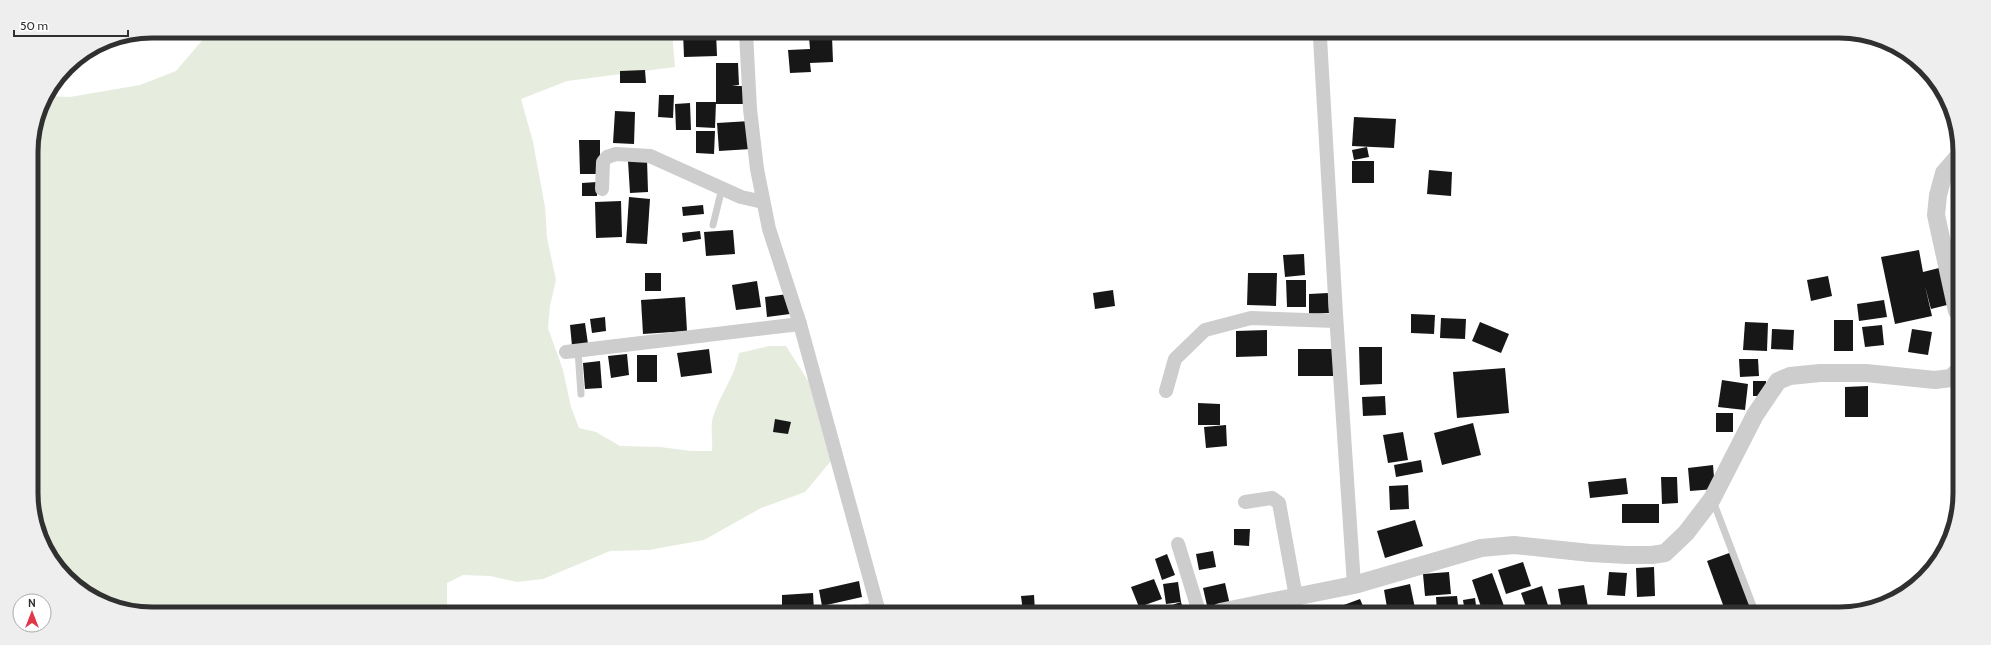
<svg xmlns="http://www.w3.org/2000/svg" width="1991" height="645" viewBox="0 0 1991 645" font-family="Cabin,sans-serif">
<rect width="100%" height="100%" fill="#fff"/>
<path fill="#e6ecde" d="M210,31l255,1 24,7 34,1 25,-8h124l3,35 -108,14 -46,18 12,43 12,65 2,31 9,42 -6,26 -2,22 15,42 8,37 8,21 17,4 24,14 40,1 31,4h21c1,-11 -2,-24 1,-34 7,-23 22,-40 26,-64l30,-7h17l26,41 19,74 -26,31 -44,16 -57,32 -55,10 -39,1 -67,28 -26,3 -27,-6 -27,-1 -16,8v28l-327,-1 -35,-16 -24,-21 -28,-56 -2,-373 9,-39 7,-9 23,1 70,-12 36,-14z"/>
<g fill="#171717">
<polygon points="683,32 716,32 717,56 684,57"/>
<polygon points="832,36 833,62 810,63 811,72 790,73 788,50 810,49 809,37"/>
<polygon points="716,63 738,63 739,85 732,86 748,86 748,104 716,104"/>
<polygon points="645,70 646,83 620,83 620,71"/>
<polygon points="659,95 674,95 673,118 658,117"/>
<polygon points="696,102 716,102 715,128 696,127"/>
<polygon points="690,103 691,130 676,130 675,104"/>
<polygon points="615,111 635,112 634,144 613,143"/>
<polygon points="1354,117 1396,119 1394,148 1352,146"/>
<polygon points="750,121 751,149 719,151 717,123"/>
<polygon points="696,131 715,131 714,154 696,153"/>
<polygon points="579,140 600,140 600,174 580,174"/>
<polygon points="1367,147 1369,157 1354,160 1352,150"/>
<polygon points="647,160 648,192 630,193 628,161"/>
<rect x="1352" y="161" width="22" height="22"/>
<polygon points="1429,170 1452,172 1451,196 1427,194"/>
<polygon points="597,182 597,196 582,196 582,183"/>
<polygon points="629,197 650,199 647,244 626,243"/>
<polygon points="621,201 622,237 596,238 595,202"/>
<polygon points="703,205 704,214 683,216 682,207"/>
<polygon points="733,230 735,254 706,256 704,232"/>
<polygon points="700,231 701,239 683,242 682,233"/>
<polygon points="1919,250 1923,272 1943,267 1951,304 1931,309 1925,286 1932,316 1895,324 1881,257"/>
<polygon points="1304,254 1305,275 1285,277 1283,255"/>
<rect x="645" y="273" width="16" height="18"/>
<polygon points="1248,273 1277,273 1276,306 1247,305"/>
<polygon points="1828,276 1832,296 1811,301 1807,280"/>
<polygon points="1286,280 1306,280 1306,307 1287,307"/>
<polygon points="757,281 761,307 736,310 732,285"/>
<polygon points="1113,290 1115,306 1095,309 1093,293"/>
<polygon points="1328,293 1329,313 1309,314 1309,294"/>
<polygon points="788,294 790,314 767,317 765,297"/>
<polygon points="685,297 687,331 643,334 641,300"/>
<polygon points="1884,300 1887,317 1859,321 1857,304"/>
<polygon points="1411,314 1435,315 1434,334 1411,333"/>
<polygon points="605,317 606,331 592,333 590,319"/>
<polygon points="1441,318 1466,319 1465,339 1440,338"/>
<rect x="1834" y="320" width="19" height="31"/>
<polygon points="1480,322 1509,334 1501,353 1472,341"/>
<polygon points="1745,322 1768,323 1767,351 1743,350"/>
<polygon points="585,323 588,344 572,346 570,325"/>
<polygon points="1882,325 1884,345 1865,347 1862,327"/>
<polygon points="1772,329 1794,330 1793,350 1771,349"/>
<polygon points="1912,329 1932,332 1928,355 1908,352"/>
<polygon points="1267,330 1267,356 1236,357 1236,331"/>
<polygon points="1359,347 1382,347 1382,384 1360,385"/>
<polygon points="709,349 712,373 681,377 677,353"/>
<rect x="1298" y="349" width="35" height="27"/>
<polygon points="627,354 629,375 611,378 608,356"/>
<rect x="637" y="355" width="20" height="27"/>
<polygon points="1739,359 1758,359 1759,376 1740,377"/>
<polygon points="600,361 602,388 585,389 583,363"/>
<polygon points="1505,368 1509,413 1457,418 1453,372"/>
<polygon points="1722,380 1748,384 1745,410 1718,407"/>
<rect x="1753" y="381" width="13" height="15"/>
<polygon points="1868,386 1868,417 1845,417 1845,387"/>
<polygon points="1385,396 1386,415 1363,416 1362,397"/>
<polygon points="1198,403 1220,404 1220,425 1198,425"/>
<rect x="1716" y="413" width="17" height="19"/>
<polygon points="775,419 791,422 788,434 773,432"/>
<polygon points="1473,423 1481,455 1442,465 1434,433"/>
<polygon points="1226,425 1227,446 1206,448 1204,427"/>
<polygon points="1403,432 1408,460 1388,463 1383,435"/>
<polygon points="1421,460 1423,472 1396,477 1394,465"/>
<polygon points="1713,465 1715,489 1690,491 1688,468"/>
<polygon points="1661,477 1677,477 1678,503 1662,504"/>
<polygon points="1626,478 1628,494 1590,498 1588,482"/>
<polygon points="1408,485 1409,509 1390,510 1389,486"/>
<rect x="1622" y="504" width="37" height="19"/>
<polygon points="1415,520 1423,546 1385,558 1377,531"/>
<polygon points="1234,529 1250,529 1249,546 1234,545"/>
<polygon points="1213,551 1216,567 1199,570 1196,554"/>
<polygon points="1732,552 1753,612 1748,614 1726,613 1707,561"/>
<polygon points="1167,554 1175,575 1162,580 1155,559"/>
<polygon points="1523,562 1531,586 1506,594 1498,570"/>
<polygon points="1654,567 1655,596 1637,597 1636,568"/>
<polygon points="1449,572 1451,594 1425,596 1423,574"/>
<polygon points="1609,572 1627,573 1625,596 1607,595"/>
<polygon points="1492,573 1504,606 1483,613 1472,580"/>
<polygon points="1154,579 1162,599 1139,607 1131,587"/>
<polygon points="859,581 862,597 822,606 819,590"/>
<polygon points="1178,582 1181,602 1166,604 1163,584"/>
<polygon points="1225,583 1230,605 1208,610 1203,588"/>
<polygon points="1410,584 1416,613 1388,613 1384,590"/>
<polygon points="1584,585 1588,607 1562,611 1558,589"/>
<polygon points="1542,586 1550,612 1528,613 1521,593"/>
<polygon points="813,593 814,611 782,611 782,595"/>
<polygon points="1034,595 1035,612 1023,612 1021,596"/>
<polygon points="1457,596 1459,613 1437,613 1436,597"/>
<polygon points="1475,598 1477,613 1465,613 1463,600"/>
<polygon points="1360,599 1366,613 1344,613 1341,606"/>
<polygon points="1181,602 1184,612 1165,612 1163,608"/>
<polygon points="1194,604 1196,612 1185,612 1184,606"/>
</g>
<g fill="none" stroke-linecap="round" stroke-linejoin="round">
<g stroke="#cdcdcd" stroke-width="7">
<polyline points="713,225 722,188"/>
<polyline points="1945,258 1957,260"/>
<polyline points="578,351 581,394"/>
<polyline points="1713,501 1756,614"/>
<polyline points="848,611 878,605"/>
</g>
<g stroke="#cdcdcd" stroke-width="14">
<polyline points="746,32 750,109 757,169 769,229 800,324 879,612"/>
<polyline points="1320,38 1336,314 1354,585"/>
<polyline points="602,189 603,162 607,157 616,154 650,156 741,197 763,202"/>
<polyline points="566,352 800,324"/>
<polyline points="1166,391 1175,359 1205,330 1251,318 1336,321"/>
<polyline points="1245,502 1272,498 1279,503 1296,597"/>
<polyline points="1178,544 1199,612"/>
</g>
<g stroke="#cdcdcd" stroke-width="18">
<polyline points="1957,311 1936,215 1938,195 1944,173 1958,157"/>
<polyline points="1220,612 1354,585 1481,548 1514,545 1590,553 1627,555 1652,555 1665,553 1686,533 1712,499 1755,415 1778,381 1790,376 1820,373 1866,373 1935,380 1951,378 1957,372"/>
</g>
</g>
<path d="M0 0H1991V645H0ZM152 38H1839A114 114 0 0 1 1953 152V493A114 114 0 0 1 1839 607H152A114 114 0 0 1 38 493V152A114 114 0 0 1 152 38Z" fill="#eee" fill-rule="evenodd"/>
<path fill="none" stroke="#303030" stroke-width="5" d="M152 38H1839A114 114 0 0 1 1953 152V493A114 114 0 0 1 1839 607H152A114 114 0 0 1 38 493V152A114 114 0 0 1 152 38Z"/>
<g transform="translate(32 613)"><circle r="19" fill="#ffffff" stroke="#acacac"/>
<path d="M0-3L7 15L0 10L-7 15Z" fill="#e03848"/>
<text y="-6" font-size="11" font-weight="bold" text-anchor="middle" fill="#303030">N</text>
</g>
<path d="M14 30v6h114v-6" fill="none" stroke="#303030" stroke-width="2"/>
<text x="20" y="30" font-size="12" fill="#303030" stroke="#ffffff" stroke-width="3" paint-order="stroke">50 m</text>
</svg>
